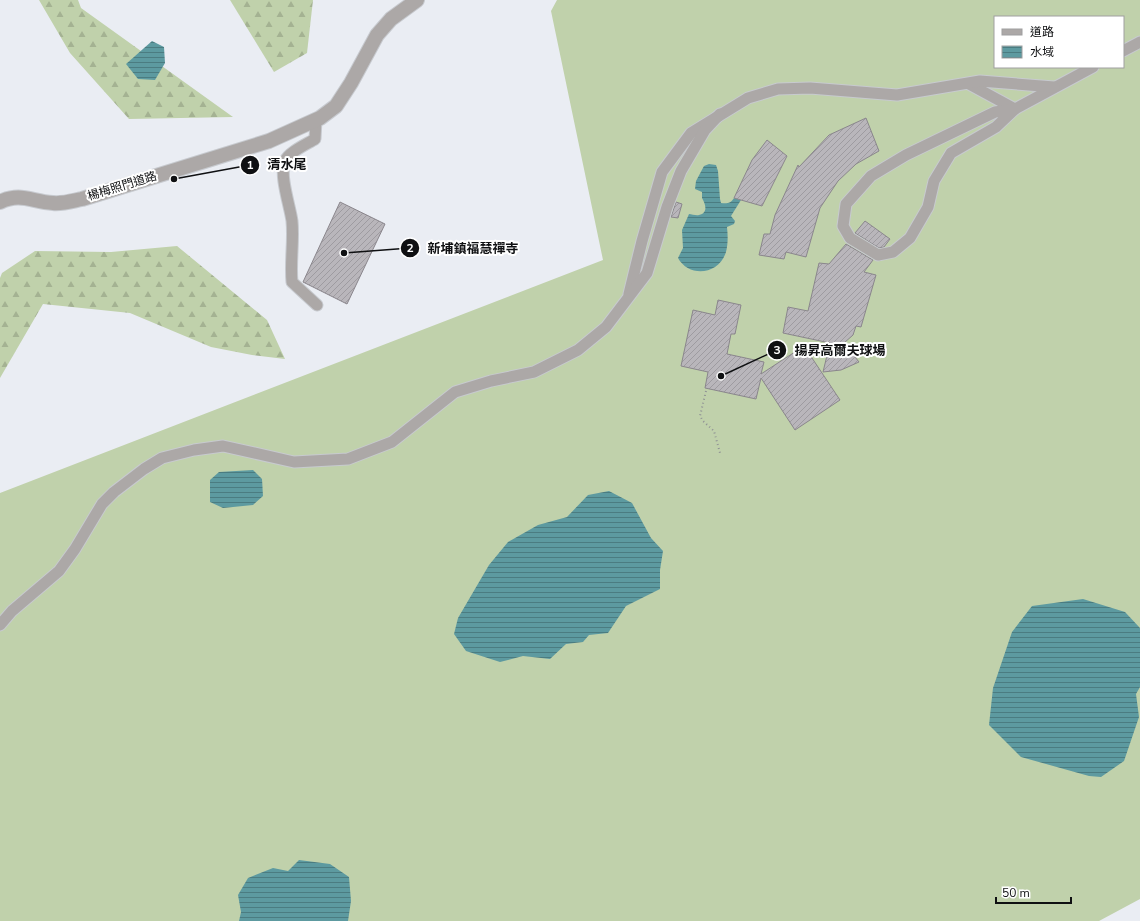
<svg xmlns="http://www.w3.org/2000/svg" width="1140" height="921" viewBox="0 0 1140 921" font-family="'Nunito Sans','Noto Sans TC',sans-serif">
<defs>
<pattern id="forest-firs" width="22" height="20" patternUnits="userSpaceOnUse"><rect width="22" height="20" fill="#c0d1ab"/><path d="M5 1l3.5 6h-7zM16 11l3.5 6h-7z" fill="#a4b292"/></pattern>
<pattern id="water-rules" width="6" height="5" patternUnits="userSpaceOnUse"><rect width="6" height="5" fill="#5d9aa0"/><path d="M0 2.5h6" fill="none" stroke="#4b7c81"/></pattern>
<pattern id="building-hatch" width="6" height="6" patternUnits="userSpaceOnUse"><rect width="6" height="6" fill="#b9b6bb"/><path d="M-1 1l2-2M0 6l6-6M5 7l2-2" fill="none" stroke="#9e9ba0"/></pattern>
</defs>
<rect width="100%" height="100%" fill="#eaedf3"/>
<path fill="#c0d1ab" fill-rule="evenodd" d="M557,0h583v899l-41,22h-1099v-428l603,-233 -52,-249zM995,17h128v50h-128z"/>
<g fill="url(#forest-firs)">
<polygon points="39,0 78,0 81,8 233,117 129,119 70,53"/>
<polygon points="230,0 313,0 307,53 274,72"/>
<polygon points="177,246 267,320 285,359 252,355 211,347 130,313 43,304 0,378 0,278 2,273 35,251 111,252"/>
</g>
<g fill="url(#water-rules)">
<polygon points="152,41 164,47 165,63 155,80 138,79 126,64"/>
<path d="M709,164l7,1 2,6 2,28 1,4c6,1 10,0 13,-5l7,2 -10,16 4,5 -1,3 -7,3c1,9 1,17 -1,25 -7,23 -37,26 -48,6l5,-10 -1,-18 7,-16c3,0 7,2 10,1 10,-2 6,-12 3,-17v-6l-7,-3 1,-8 8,-15z"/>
<polygon points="253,470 262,479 263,496 253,505 223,508 210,502 210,480 219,472"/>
<polygon points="609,491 632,503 651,538 663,551 660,570 660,589 626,606 608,633 589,635 583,642 566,644 550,659 523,656 500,662 466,651 454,634 458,618 489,565 508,542 538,525 567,517 588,495"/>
<polygon points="1083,599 1125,612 1140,628 1140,687 1136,694 1139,717 1124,761 1101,777 1089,776 1021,757 989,725 993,688 1012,632 1032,606"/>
<polygon points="299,860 330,864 349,877 351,901 348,921 239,921 241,912 238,895 248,878 273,868 288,871"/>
</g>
<g fill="url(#building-hatch)" stroke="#8a868c">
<polygon points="866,118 879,151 856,164 838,181 820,208 806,257 786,252 784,259 759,255 764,234 770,234 775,215 798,165 799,167 829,135"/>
<polygon points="767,140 787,156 762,206 734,198 752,160"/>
<polygon points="340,202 385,224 347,304 303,282"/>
<polygon points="676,202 682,204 678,218 671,217"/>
<polygon points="865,221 890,239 884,247 879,248 855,233"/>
<polygon points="846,244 873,260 864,272 876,275 861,327 856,326 853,335 844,343 859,362 841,370 823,372 830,343 783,333 788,307 808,311 819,263 829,264"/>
<polygon points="718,300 741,305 735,334 731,334 727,354 764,362 761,374 804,346 840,400 795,430 761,378 756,399 705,388 708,372 681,366 693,310 715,315"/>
</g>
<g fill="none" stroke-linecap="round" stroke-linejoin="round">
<g stroke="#c7cacf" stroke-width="13">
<g id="minor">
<polyline points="1123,51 1140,42"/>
<polyline points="969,84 1015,109"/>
<polyline points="1015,109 995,112 906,155 871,176 846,204 843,226 850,238 878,255 893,252 910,238 928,207 934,181 951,153 996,127 1015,109 1093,67"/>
<path d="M316,120l-1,19c-8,5 -26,13 -30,22 -6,14 5,45 7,60 2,20 -2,41 0,61l25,23"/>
<polyline points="629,294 642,241 662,172 691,133 748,98 778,89 810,88 897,95 980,81 1054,87"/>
<polyline points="0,625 12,611 59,571 75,549 102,504 114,492 144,469 162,458 194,450 223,446 294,462 348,459 392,442 455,392 491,381 534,372 578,350 606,327 647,273 667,207 681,171 705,130 720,114"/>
</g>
</g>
<g stroke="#c7cacf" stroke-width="16">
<path id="tertiary" d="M0,202c21,-10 32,0 53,1 10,1 19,-2 29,-4l187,-58 51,-23 16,-12 15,-23 26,-48 14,-16 26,-19"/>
</g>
<polyline stroke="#8e9094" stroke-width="2" stroke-dasharray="1 3" stroke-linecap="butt" points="706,391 700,416 703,421 714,431 720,453"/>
<use href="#minor" stroke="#aca8a7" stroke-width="11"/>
<use href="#tertiary" stroke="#aca8a7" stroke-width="14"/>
</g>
<g text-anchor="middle" stroke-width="4" stroke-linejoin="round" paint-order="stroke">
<g font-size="12" fill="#0f1012" stroke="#fff">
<text transform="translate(122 186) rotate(-17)" y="4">楊梅照門道路</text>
</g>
</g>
<path fill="none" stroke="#0f1012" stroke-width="1.5" d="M174 179L250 165M344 253L410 248M721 376L777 350"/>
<g fill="#0f1012" stroke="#fff" stroke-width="1.5">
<circle cx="174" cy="179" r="4"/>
<circle cx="344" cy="253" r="4"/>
<circle cx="721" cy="376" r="4"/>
<circle cx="250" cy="165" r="10"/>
<circle cx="410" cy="248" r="10"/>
<circle cx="777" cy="350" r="10"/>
</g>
<g font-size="12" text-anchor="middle" font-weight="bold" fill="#fff">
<text x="250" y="169">1</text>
<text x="410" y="252">2</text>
<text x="777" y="354">3</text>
</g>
<g font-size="13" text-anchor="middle" font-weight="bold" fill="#0f1012" stroke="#fff" stroke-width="4" stroke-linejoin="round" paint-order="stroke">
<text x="287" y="169">清水尾</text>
<text x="473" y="253">新埔鎮福慧禪寺</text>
<text x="840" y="355">揚昇高爾夫球場</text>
</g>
<rect x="994" y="16" width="130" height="52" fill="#ffffff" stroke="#9f9fa0"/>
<rect x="1002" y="29" width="20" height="6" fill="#aca8a7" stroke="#9f9fa0"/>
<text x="1030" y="36" font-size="12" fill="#0f1012">道路</text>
<rect x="1002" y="46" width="20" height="12" fill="url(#water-rules)" stroke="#9f9fa0"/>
<text x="1030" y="56" font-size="12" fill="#0f1012">水域</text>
<path d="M996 897v6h75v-6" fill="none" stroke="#0f1012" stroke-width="2"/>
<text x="1002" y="897" font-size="12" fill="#0f1012" stroke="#ffffff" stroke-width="3" paint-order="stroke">50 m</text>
</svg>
